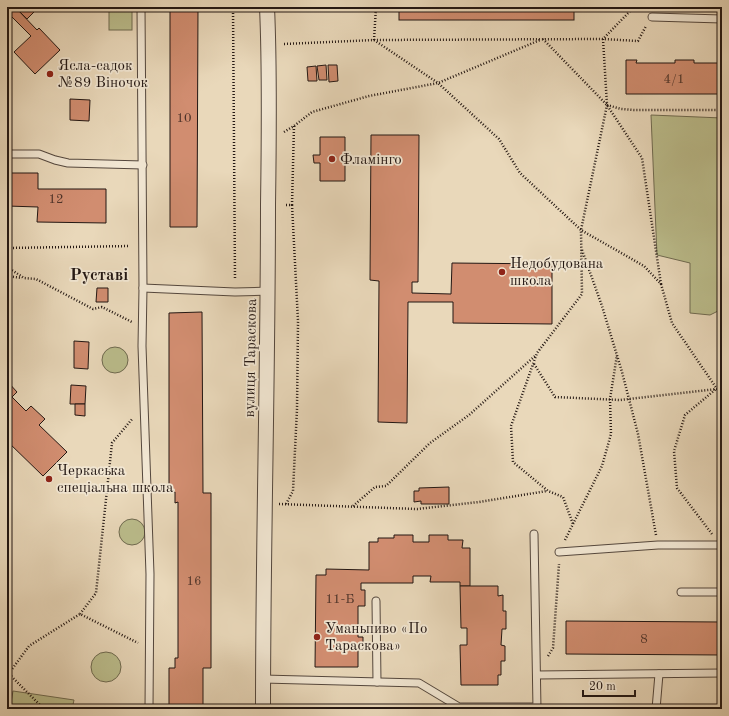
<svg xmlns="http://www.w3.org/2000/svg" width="729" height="716" viewBox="0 0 729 716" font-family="'Old Standard TT',serif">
<rect width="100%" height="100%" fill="#e9d8ba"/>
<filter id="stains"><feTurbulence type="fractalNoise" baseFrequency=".005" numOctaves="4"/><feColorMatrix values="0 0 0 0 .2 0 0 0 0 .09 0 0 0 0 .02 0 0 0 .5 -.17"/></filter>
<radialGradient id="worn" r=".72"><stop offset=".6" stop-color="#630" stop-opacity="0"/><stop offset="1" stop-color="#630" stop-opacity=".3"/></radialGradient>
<g fill="#bbbd8c" stroke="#6f6a50">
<rect x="109" y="7" width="23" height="23"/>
<polygon points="651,115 722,118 722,309 710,315 690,313 690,263 657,255"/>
<circle cx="115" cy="360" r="13"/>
<circle cx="132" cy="532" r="13"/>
<circle cx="106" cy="667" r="15"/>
<polygon points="13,691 74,700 72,709 10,709"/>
</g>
<g fill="#d18d70" stroke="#231713">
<polygon points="7,7 15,7 37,30 39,28 60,50 35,74 14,52 31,36 7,12"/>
<polygon points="15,7 42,7 40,10 38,8 27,19"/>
<polygon points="170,7 198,7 197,227 170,227"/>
<rect x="399" y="7" width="175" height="13"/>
<polygon points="626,60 637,60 636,63 675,63 675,60 694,60 694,63 722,63 722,94 626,94"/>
<polygon points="326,65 327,80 319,80 317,66"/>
<polygon points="328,65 337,65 338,81 329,82"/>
<polygon points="316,66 317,81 308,81 307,67"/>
<polygon points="70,99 90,100 89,121 70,120"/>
<polygon points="371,135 419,135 418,282 412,282 412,293 451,294 452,263 552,264 552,324 453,323 453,302 408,302 407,423 378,422 379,281 370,280"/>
<polygon points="320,137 345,137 345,181 320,181 320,163 314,163 313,155 320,155"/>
<polygon points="7,173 38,173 38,189 106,189 106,223 37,222 38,207 7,206"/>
<polygon points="97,288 108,288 108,302 96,302"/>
<polygon points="202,312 203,493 211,493 211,668 203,668 203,709 169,709 169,668 175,668 175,658 178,658 178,502 175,503 175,492 169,492 169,313"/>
<polygon points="74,341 89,342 88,369 74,368"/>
<polygon points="7,381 17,392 12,397 26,411 31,406 45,419 39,425 67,452 43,476 7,441"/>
<polygon points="71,385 86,386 85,404 70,404"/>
<polygon points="75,404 85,404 85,416 75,415"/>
<polygon points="449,487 449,504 421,504 421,501 414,502 414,491 419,491 419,488"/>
<polygon points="394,535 413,535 413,542 429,542 429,535 448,535 448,540 463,540 462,548 470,548 470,586 460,586 460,582 430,582 431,576 413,576 413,583 361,583 361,590 365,590 365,606 358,606 358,637 363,637 363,650 358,650 358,667 315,667 316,575 326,575 326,569 369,570 369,542 378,542 378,538 394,538"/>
<polygon points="460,586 498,586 498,596 503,595 503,611 506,611 506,629 502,629 501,645 505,646 505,661 501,661 501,675 498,675 498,685 461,685 460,645 467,645 467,628 461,628"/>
<polygon points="566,621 722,622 722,655 566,654"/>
</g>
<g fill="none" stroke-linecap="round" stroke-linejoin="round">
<g stroke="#54473d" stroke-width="9">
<g id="lane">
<polyline points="141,7 143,288 142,346 150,574 149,709"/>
<polyline points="652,17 722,19"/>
<polyline points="7,154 39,154 55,160 68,163 143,165"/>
<polyline points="143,288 235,292 269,291"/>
<polyline points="534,534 537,709"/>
<polyline points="559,552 658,545 720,545 722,542"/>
<polyline points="681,592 722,592"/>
<polyline points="376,601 377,682"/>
<polyline points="537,675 722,673"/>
<polyline points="263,679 419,683 459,707 537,707"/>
<polyline points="656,709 659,674"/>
</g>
</g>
<g stroke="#54473d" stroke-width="16">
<path id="street" d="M263,709c0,-168 5,-336 5,-504 1,-66 2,-132 -1,-198"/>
</g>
<g stroke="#231713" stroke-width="2.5" stroke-dasharray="1 2" stroke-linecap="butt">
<polyline points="233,7 235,280"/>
<polyline points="543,39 607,105 642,158 661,284 644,266 581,230 607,105 603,39 634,7"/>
<polyline points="374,40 438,83 499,139 520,173 581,230 582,294 537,353 511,426 513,462 548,491 563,497 573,524"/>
<polyline points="374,40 376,7"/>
<polyline points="284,44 374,40 603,39 638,41 646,26"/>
<polyline points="607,105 621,109 634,110 722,110"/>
<polyline points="284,132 294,126 312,112 369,96 438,83 540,40"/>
<polyline points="286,205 292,205 294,126"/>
<polyline points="7,248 130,246"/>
<polyline points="582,250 602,306 622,372 638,434 656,535"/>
<polyline points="7,267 24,278 36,279 93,309 102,307 132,322"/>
<polyline points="7,276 22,278"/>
<polyline points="661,284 672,323 717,389 722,399"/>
<polyline points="534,364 555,397 620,400 717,389"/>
<polyline points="279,504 417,509 479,502 547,491"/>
<polyline points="286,504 293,491 297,409 298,321 292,205"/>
<polyline points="353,506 375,487 386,486 430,443 469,415 536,355"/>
<polyline points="712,534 677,488 674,451 685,415 716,389"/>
<polyline points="565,540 602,466 611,434 610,399 617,355"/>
<polyline points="80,614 96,593 112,443 133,418"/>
<polyline points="548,656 553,648 559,564"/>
<polyline points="7,672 44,709"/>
<polyline points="7,676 29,646 80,614 138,643"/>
</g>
<use href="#lane" stroke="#f1e6d2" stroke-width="7"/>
<use href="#street" stroke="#f1e6d2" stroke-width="14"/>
</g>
<g fill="#8f2418" stroke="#f1e6d2" stroke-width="1.5">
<circle cx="50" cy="74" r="4"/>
<circle cx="332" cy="159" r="4"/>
<circle cx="502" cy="272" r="4"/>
<circle cx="49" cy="479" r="4"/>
<circle cx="317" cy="637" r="4"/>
</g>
<g text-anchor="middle" stroke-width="3.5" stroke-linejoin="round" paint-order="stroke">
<g font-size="13" fill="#4e342a">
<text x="674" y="83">4/1</text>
<text x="184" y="122">10</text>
<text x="56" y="203">12</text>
<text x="194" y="585">16</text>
<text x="340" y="603">11-Б</text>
<text x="644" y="643">8</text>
</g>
<g font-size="15" fill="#231713" stroke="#f1e6d2" text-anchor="start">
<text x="58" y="70">Ясла-садок<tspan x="58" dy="17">№89 Віночок</tspan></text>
<text x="340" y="164">Фламінго</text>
<text x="510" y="268">Недобудована<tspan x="510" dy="17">школа</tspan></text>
<text x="57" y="475">Черкаська<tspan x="57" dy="17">спеціальна школа</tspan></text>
<text x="325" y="633">Уманьпиво «По<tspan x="325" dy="17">Тараскова»</tspan></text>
</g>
<g font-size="15" fill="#231713" stroke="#f1e6d2">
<text transform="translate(250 358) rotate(-89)" y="5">вулиця Тараскова</text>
</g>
<g font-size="17" font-weight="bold" fill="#231713" stroke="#f1e6d2">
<text x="99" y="280">Руставі</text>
</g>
</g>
<rect width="729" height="716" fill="none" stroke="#e9d8ba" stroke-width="24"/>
<rect x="8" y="8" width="713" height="700" fill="none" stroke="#231713" stroke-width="2"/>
<rect x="12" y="12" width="705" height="692" fill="none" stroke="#231713"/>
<path d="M583 690v6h52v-6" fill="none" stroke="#231713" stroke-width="2"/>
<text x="589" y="690" font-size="12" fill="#231713" stroke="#f1e6d2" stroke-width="3" paint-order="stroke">20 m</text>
<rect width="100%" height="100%" filter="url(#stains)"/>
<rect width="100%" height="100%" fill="url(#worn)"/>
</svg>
